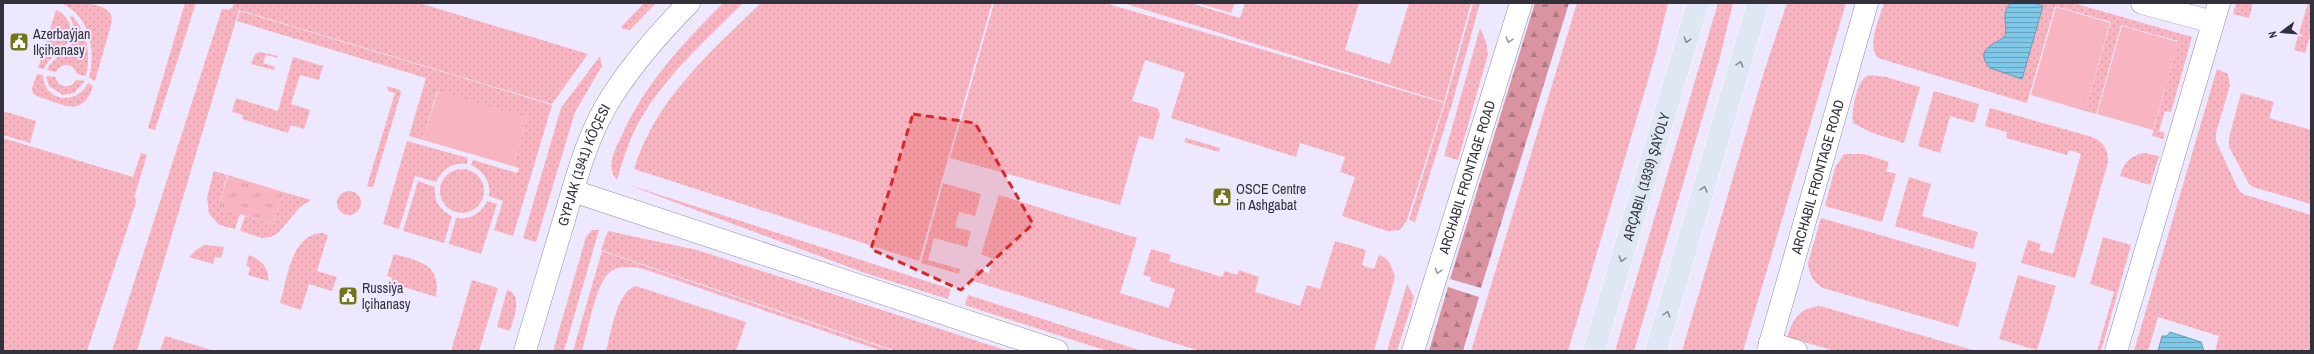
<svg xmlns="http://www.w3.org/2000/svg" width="2314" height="354" viewBox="0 0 2314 354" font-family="'Archivo Narrow',sans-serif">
<defs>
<pattern id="grass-dots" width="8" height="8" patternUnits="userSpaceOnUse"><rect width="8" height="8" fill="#f8b4c0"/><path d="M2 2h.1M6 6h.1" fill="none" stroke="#d59ba6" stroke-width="1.8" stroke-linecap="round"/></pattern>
<pattern id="forest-firs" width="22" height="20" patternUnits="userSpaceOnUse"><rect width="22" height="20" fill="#d993a1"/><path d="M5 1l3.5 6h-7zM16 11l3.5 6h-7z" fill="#b17984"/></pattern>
<pattern id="park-tufts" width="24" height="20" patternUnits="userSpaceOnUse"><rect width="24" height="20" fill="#f8b4c0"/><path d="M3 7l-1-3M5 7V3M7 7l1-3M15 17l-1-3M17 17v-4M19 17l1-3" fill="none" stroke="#d59ba6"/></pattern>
<pattern id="water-rules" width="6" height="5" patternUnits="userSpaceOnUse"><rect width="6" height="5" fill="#7fc8e8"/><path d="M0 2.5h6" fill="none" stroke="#69a3bd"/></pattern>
</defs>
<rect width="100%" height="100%" fill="#eee8ff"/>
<g fill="url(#grass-dots)">
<path d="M60,3c16,0 58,-3 51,22l-16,56 -6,-3c7,-27 1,-64 -29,-75z"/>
<polygon points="185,3 196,3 155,130 148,128"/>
<polygon points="234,3 419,3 588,54 552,104 239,10 137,351 112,351 222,9 227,10 232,8"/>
<polygon points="644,3 656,3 630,30 623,29 621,27"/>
<path d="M723,3h20c-36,36 -77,72 -103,117 -11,19 -17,40 -23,60 -12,-14 -2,-30 5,-45 23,-51 61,-92 101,-132z"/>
<path d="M761,3h231l-73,258 -285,-92c22,-71 76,-116 127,-166z"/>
<polygon points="994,3 1105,3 1444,103 1407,220 1400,230 1387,231 1342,216 1355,177 1340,172 1345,157 1300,143 1296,157 1171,118 1185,73 1145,60 1132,101 1157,108 1160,114 1153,140 1139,136 1120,205 950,158"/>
<polygon points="1123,3 1190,3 1240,18 1245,3 1359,3 1345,50 1390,64 1409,3 1471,3 1444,102"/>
<polygon points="1473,3 1480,3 1452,104 1415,222 1409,220 1445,103"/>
<polygon points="1577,3 1668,3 1656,53 1568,351 1471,351"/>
<polygon points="1718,3 1733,3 1719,61 1634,351 1615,351"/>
<polygon points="1787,3 1846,3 1743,351 1682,351 1764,72"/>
<path d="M1884,3h189l119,34 -21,75 -6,-1 -6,20 6,2 -2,6 -11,-3 26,-95 -57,-16 -25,89 -11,-3 26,-89 -56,-16 -28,97 -149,-45c-12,-12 2,-41 6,-55z"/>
<polygon points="2236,3 2253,3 2249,18 2233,14"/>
<polygon points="2308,3 2311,3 2311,33 2305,53 2294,50"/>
<path d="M56,10c6,2 10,7 13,13 10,24 -19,29 -25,46l-6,-1z"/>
<path d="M240,11l312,94 -39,131 -19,-6 9,-29 -14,-5c2,-14 -5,-25 -18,-31l2,-5 44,13 2,-5 -6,-2 14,-48 -90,-27 -14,49 -14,-4 17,-58 -189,-57z"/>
<path d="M72,16c16,16 19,39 14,60l-9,-2c-4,-11 -15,-12 -21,-2l-9,-2c10,-20 39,-21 23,-53z"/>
<polygon points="1480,28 1486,42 1488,54 1458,160 1444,156"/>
<polygon points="260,52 278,56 278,58 266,55 263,63 275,67 274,70 251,64 255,54"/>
<polygon points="600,56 602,66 575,112 536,242 523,238 561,108"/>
<polygon points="293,57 323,66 319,80 300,75 291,104 310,110 304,129 291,125 288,133 242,119 243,115 232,112 236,98 278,111"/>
<polygon points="2217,69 2228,74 2230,85 2216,133 2216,141 2238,189 2243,194 2311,215 2311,351 2215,351 2219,336 2158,317 2148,351 2134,351"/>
<path d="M37,74l6,1c1,27 34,31 45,8l5,3c-10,33 -31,18 -56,10l-4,-2 -1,-6z"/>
<path d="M1869,75l17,2 34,10 -16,56 -34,-11 -17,-9c-2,-11 4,-45 16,-48z"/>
<path d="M46,76l9,1 4,7c7,4 13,3 17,-4l9,1 -11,12 -11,2 -14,-9z"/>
<polygon points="387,86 400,90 401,93 373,187 367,186 395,93 388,91"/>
<polygon points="1934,91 1979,104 1974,123 1950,116 1940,153 1918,146"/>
<polygon points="2241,93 2274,102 2269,118 2311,130 2311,204 2253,187 2249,184 2229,147 2229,138"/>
<path d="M1990,108l102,29c12,5 16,12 16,25l-33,116 -54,-15 7,-23 13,4 -2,6 14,4 28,-100 -12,-4 -2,5 -61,-17 1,-6 -22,-6z"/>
<polygon points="3,111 36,121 30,143 3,135"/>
<polygon points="3,138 133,177 141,153 147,155 134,198 137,199 87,351 3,351"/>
<polygon points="1186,138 1220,148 1219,152 1184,142"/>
<path d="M407,141l61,17 -1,6c-14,-2 -25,5 -31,18l-21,-6 -16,53 -16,-5z"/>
<path d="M2144,153l15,3 -9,29 -30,-9c4,-14 10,-20 24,-23z"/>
<polygon points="1844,154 1864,154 1889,162 1886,171 1896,174 1882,222 1825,206 1835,168"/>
<circle cx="462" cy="191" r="22"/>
<polygon points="214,171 227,175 218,208 240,214 235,229 219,225 209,214 207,197"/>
<polygon points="1909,177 1931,184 1922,216 1978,232 1973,249 1895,226"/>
<path d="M418,181l17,6c-2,13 5,24 17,29l-8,27 -41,-12z"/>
<polygon points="943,183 981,194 975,216 959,212 955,227 971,231 967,247 934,238 928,260 960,269 959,274 921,263"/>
<polygon points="626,184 951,289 948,299 865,273"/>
<circle cx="349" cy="203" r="12"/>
<polygon points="283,192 311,200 300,207 278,233 271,237 262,238 240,231 245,216 273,224"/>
<path d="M999,195l138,43 -17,55 49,15 6,-19 -25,-8 1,-4 -8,-2 8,-26 20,6 -2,6 53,16 3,-6 12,4 2,-5 20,7 -4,15 45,14 7,-21 13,4 15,-48 31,9 -4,15 12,4 5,-14c11,3 13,13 16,22l-21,74h-174l-227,-70 3,-12 13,4 4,-14 -12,-5z"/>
<path d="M487,201l10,3 -16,50 -32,-10 7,-26c14,2 25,-4 31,-17z"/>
<path d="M1821,218l156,45 -19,64 -135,-39c-10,-6 -14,-13 -15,-25z"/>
<polygon points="592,230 599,230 564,351 553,351 586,237"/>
<polygon points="608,231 697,250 1008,351 896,351 601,250"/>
<path d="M322,233l6,2 -11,36 20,6 -5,14 -23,-7 -8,26 -21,-7c7,-23 11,-69 42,-70z"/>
<polygon points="2103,237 2131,245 2101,351 2097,351 2114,292 2090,284"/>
<polygon points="205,245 224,247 221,258 215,257 213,264 189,257 197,249"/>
<path d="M602,251l291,100h-11l-238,-82c-11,-2 -24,-4 -34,3 -15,12 -22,60 -28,79h-9z"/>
<path d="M394,254c25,7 48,10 42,43l-45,-14 1,-5 -5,-2z"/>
<path d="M249,255c11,4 21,13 19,26l-20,-6 2,-8 -4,-1z"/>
<polygon points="2018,275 2056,286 2037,350 1999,339"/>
<polygon points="472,280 498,288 479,351 451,351"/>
<polygon points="1407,284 1414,297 1397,351 1387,351"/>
<path d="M636,286l110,36 -10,29h-130c5,-17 11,-61 30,-65z"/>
<path d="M507,290c17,5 6,30 3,41l-13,-4z"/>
<polygon points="968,295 1142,351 1107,351 965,305"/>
<path d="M1820,306l156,45h-141l-48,-14c6,-18 12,-29 33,-31z"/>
<polygon points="165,336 215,351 160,351"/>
</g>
<g fill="url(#forest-firs)">
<polygon points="1535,3 1569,3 1481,288 1450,279"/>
<polygon points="1448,287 1479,297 1463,351 1429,351"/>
</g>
<polygon fill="url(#park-tufts)" points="228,175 283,192 273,224 218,208"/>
<g fill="#f8b4c0">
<polygon points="1197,3 1235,3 1231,13"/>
<polygon points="2056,7 2110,23 2085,111 2031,95"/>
<polygon points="2122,26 2178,42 2153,130 2097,114"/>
<polygon points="438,91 527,118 513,166 423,140"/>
</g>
<g fill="url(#water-rules)" stroke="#689bb4">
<path d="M2011,3h23l9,3 -21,73 -32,-11c-17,-19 5,-23 15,-32 3,-12 -5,-23 6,-33z"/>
<polygon points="2170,332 2201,342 2204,351 2158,351 2162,336 2167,336"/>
</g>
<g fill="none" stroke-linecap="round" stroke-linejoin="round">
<g stroke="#928ca5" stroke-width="23">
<g id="minor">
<polyline points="2142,3 2213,22"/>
<polyline points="573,191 1057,351"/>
<polyline points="1770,343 1796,351"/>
<path id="s1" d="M525,351c13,-44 26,-87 39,-131 12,-41 24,-87 48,-124 22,-34 48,-64 77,-93"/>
<path id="s2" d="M1413,351l108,-348"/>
<path id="s3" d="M1768,351l99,-348"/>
<polyline points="2116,351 2219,3"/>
</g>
</g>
<g stroke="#fff" stroke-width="23">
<g id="major">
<path id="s4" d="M1594,351l104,-348"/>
<polyline points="1656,351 1758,3"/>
</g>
</g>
<use href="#minor" stroke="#fff" stroke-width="22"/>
<use href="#major" stroke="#dfe7f5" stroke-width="22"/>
</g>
<defs><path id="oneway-chevron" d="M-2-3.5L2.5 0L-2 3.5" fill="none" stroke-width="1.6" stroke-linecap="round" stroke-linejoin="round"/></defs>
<g stroke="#99989d">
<use href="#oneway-chevron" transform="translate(1509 40) rotate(107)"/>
<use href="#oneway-chevron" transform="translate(1438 271) rotate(108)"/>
</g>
<g stroke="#898c98">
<use href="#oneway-chevron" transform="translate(1687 40) rotate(107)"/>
<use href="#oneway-chevron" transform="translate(1740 64) rotate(-74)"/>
<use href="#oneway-chevron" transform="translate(1704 189) rotate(-74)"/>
<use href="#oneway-chevron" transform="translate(1622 259) rotate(107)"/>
<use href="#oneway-chevron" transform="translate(1667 314) rotate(-74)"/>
</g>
<path fill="#d62828" fill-opacity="0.2" stroke="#d62828" stroke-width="3" stroke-dasharray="8 5" stroke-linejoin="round" d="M913,114l62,9 58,101 -72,66 -90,-41z"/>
<defs>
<g id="civic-square" transform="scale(1)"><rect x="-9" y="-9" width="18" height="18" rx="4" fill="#72751c" stroke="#eee8ff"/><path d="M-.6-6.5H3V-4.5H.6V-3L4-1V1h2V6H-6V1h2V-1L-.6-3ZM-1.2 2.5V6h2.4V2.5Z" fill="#fff"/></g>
</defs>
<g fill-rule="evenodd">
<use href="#civic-square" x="19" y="42"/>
<use href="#civic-square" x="1222" y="197"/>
<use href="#civic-square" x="348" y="296"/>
</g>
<g text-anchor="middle" stroke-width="4" stroke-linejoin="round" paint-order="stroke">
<g font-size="14" fill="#33313b" stroke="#eee8ff" text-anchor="start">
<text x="33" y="39">Azerbaýjan<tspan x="33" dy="16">Ilçihanasy</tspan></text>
<text x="1236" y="194">OSCE Centre<tspan x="1236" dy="16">in Ashgabat</tspan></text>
<text x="362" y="293">Russiýa<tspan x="362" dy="16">lçihanasy</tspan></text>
</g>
<g font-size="14" fill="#33313b" stroke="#eee8ff">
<text dy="5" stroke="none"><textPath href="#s1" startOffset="195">GYPJAK (1941) KÖÇESI</textPath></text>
<text dy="5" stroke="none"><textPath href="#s2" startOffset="182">ARCHABIL FRONTAGE ROAD</textPath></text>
<text dy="5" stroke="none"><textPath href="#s4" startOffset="182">ARÇABIL (1939) ŞAÝOLY</textPath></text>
<text dy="5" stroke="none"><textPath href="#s3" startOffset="181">ARCHABIL FRONTAGE ROAD</textPath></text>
</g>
</g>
<rect width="2314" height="354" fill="none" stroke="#33313b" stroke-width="8"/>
<g transform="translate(2282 32) rotate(254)" stroke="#eee8ff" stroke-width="3" paint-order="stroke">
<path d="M0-3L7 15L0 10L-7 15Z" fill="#33313b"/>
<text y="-6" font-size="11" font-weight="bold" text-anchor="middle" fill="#33313b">N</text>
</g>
</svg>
